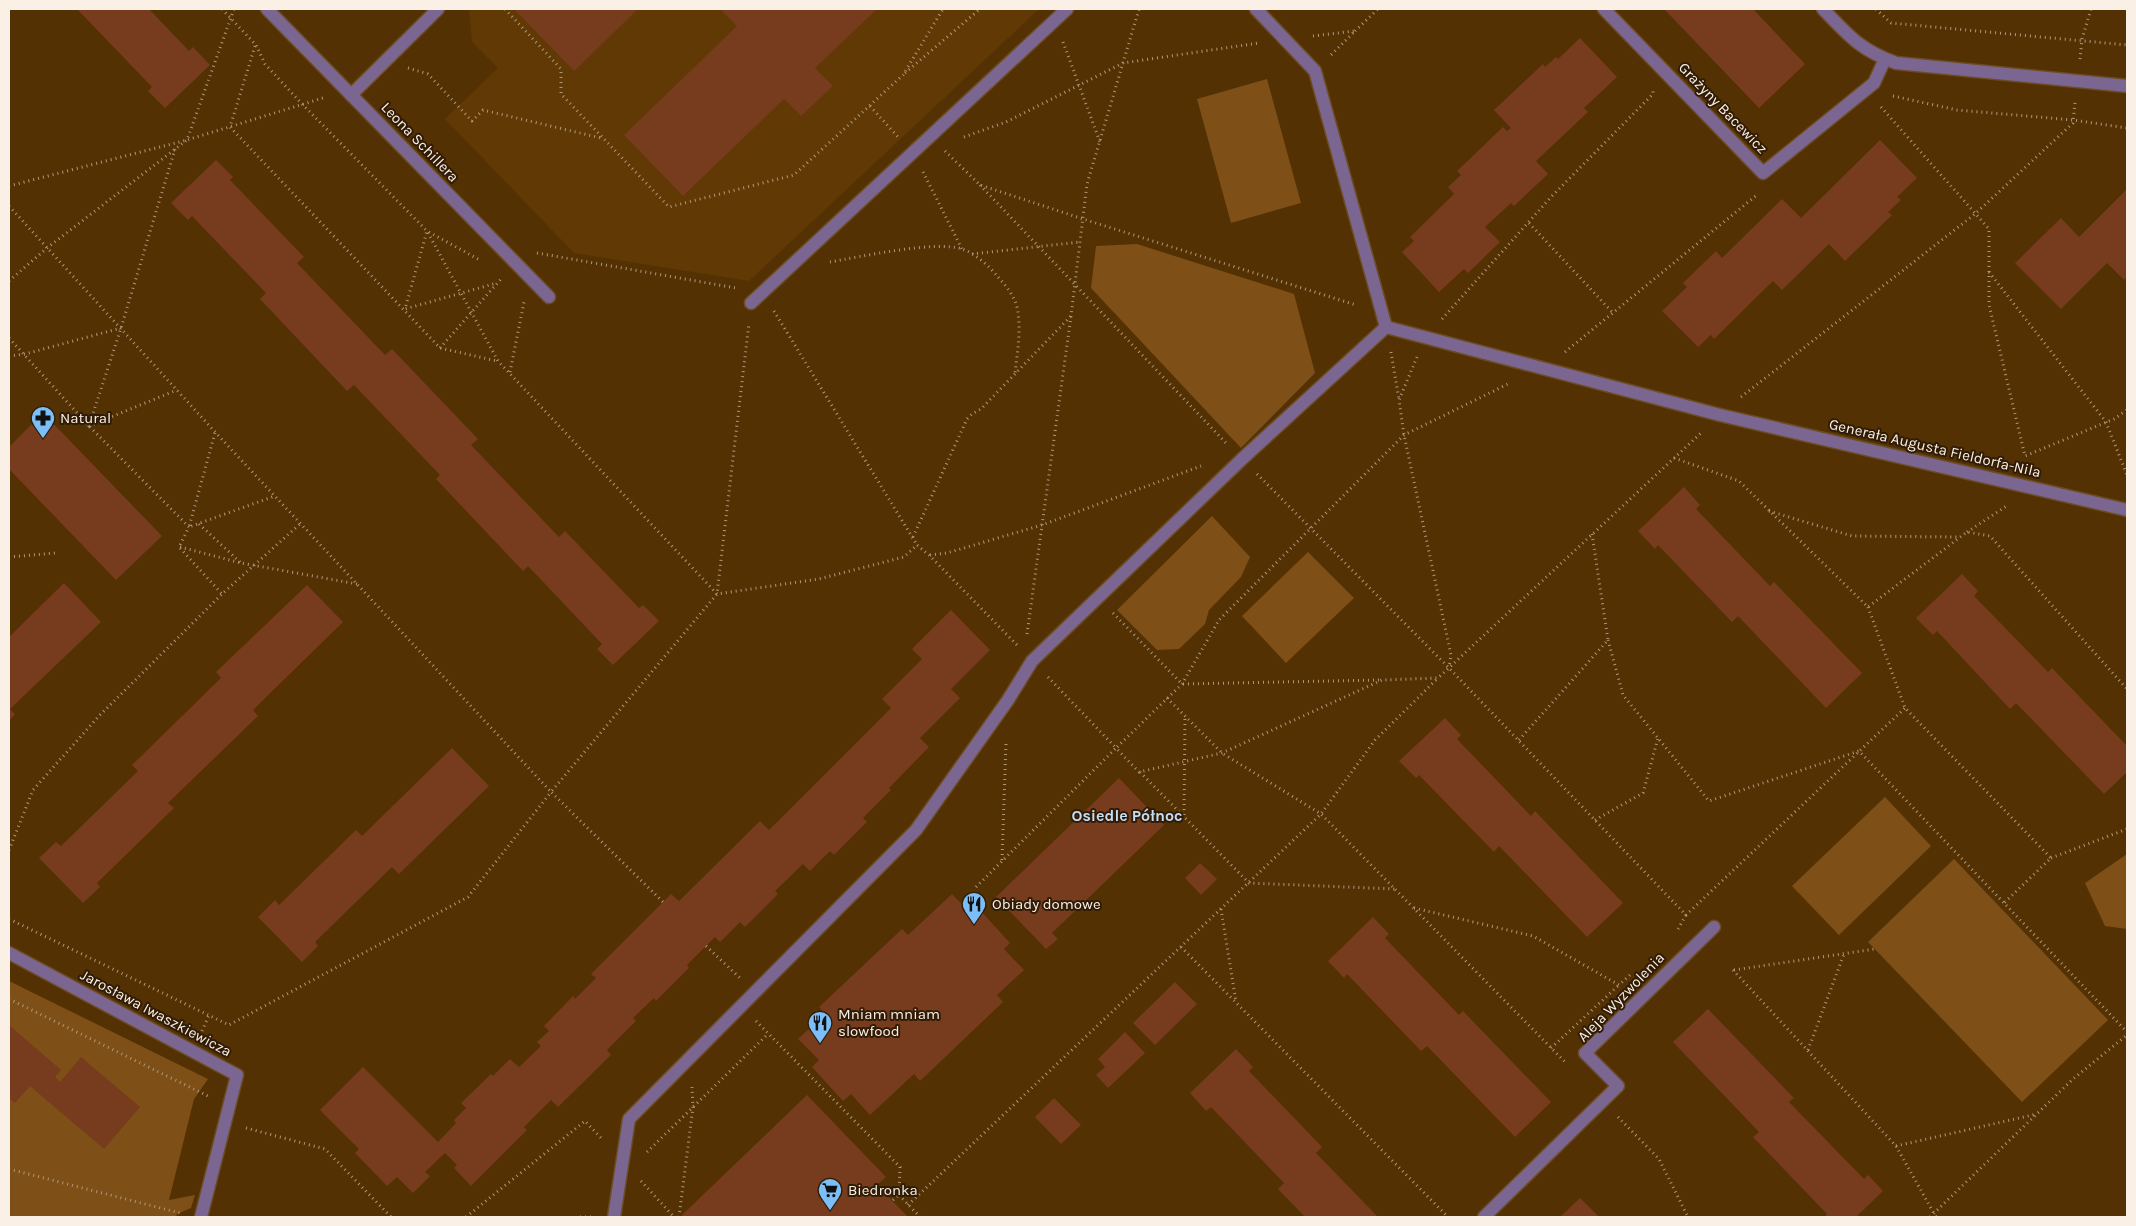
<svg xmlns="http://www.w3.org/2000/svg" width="2136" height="1226" viewBox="0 0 2136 1226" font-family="Karla,sans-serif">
<rect width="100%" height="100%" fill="#543103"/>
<polygon fill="#613904" points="469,9 1039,9 749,281 574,253 445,119 498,68 472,42"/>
<g fill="#7e4f16">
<polygon points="1267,79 1301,203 1231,223 1197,99"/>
<polygon points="1137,244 1294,294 1315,373 1241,448 1091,288 1096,246"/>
<polygon points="1212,516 1250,557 1241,577 1209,610 1205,624 1179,649 1157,650 1117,610"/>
<polygon points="1308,552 1354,598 1286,663 1242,616"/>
<polygon points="1885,797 1931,846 1839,935 1792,886"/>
<polygon points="2127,854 2127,929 2105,926 2085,883"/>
<polygon points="1954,859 2108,1020 2022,1102 1868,942"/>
<polygon points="9,981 208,1079 194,1099 169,1200 195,1195 191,1208 177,1214 176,1217 9,1217"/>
</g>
<g fill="#773b1d">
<polygon points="80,9 149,9 189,51 193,47 210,65 165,108 148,91 152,87 78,10"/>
<polygon points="514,9 638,9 574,71"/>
<polygon points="720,9 877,9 815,68 833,86 801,116 784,99 683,196 624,135 737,26"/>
<polygon points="1664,9 1753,9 1805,64 1759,108"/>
<polygon points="1580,38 1617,77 1584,108 1588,112 1536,161 1548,174 1514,206 1511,203 1485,227 1500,242 1468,273 1464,269 1439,292 1402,252 1414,241 1410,237 1454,194 1448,187 1461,175 1457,171 1503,127 1507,131 1511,128 1494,110 1543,64 1545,67 1556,57 1558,59"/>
<polygon points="1880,140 1917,178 1897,197 1901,200 1888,212 1892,215 1845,261 1829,244 1782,290 1773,281 1714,339 1711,335 1698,347 1662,311 1687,287 1683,283 1716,251 1722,258 1782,199 1801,218"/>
<polygon points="216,160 233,177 230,180 304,257 297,263 385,355 392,349 478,439 471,445 559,537 565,531 639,608 643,605 659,621 613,665 597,649 602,644 528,566 523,571 436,479 440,475 354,385 347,391 260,299 266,293 192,216 188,220 171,203"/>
<polygon points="2127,189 2127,276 2124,280 2107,263 2061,309 2015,263 2061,218 2079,237"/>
<polygon points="43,413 162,536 116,580 9,469 9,447"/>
<polygon points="1684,487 1700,505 1696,509 1770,586 1774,582 1862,673 1826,708 1738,616 1732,622 1658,545 1655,549 1638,531"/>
<polygon points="1962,574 1978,591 1974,596 2048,672 2052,668 2127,746 2127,772 2104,794 2016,703 2010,709 1937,631 1933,635 1916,618"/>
<polygon points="64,583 101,622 10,709 15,714 9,721 9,637"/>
<polygon points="307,585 343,622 253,710 258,716 168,803 174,808 97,883 100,887 83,903 39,858 56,842 61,846 138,771 132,765 221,678 216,672"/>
<polygon points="951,610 990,650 951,689 960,698 920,738 929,747 889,788 891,790 863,818 867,822 834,855 830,851 810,871 803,864 775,891 778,894 745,927 740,922 720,942 715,937 687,965 689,968 656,1001 654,998 633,1018 636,1021 607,1050 611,1055 558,1107 551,1100 524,1127 527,1130 471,1186 454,1168 457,1165 445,1153 425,1172 430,1176 413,1193 397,1177 387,1186 355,1153 359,1149 320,1110 363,1067 438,1142 456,1123 454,1120 466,1108 461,1103 491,1074 493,1076 510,1059 519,1067 541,1046 537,1042 549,1031 544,1026 573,996 575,999 596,978 591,974 671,894 679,901 760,821 769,830 891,708 882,699 922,659 912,649"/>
<polygon points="1445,718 1461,735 1457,739 1531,816 1535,811 1623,903 1587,937 1499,846 1494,852 1419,775 1416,778 1399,761"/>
<polygon points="452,748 489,786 399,874 392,867 315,942 318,946 302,962 258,917 275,900 279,905 356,830 362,836"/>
<polygon points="1119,778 1164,825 1052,933 1058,939 1046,949 996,897"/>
<polygon points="1200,863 1217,879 1201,895 1185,878"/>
<polygon points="952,894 972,915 979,909 1010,943 1004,949 1024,970 997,995 1003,1002 920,1081 914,1074 870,1115 851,1094 843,1101 812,1067 819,1060 798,1039 825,1014 819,1007 902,929 908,935"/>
<polygon points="1373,917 1389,934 1385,938 1459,1015 1463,1011 1551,1102 1515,1137 1427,1046 1421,1051 1347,974 1344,978 1328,961"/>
<polygon points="1175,982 1197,1004 1155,1045 1133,1023"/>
<polygon points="1708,1009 1794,1098 1789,1102 1864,1179 1868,1175 1883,1191 1856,1217 1824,1217 1827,1214 1753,1137 1759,1132 1673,1042"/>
<polygon points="9,1025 61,1070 55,1077 60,1082 81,1057 140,1107 104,1149 30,1086 15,1103 9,1098"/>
<polygon points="1125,1032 1145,1053 1108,1088 1096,1075 1105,1067 1098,1059"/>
<polygon points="1236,1049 1253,1067 1249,1071 1322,1147 1316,1153 1378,1217 1305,1217 1278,1189 1284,1183 1211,1107 1206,1111 1190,1093"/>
<polygon points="807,1095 886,1177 877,1185 908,1217 684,1217 682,1215"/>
<polygon points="1054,1098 1081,1125 1061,1144 1035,1117"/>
<polygon points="1580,1198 1599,1217 1560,1217"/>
</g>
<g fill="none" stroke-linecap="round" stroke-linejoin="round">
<g stroke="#6b4c23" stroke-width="15">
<polyline id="lane" points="351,95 438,9"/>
</g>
<g stroke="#6b4c23" stroke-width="15">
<g id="street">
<polyline points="267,9 549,297"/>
<polyline points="1256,9 1315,71 1386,327"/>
<polyline points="1604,9 1763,173 1874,83 1885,59"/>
<path d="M1823,9c25,26 37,41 73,54l231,23"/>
<polyline points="751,303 1067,9"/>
<polyline points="9,953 237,1075 201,1217"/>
<polyline points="614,1217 629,1119 916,830 1008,700 1032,661 1242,459 1386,327 1720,415 2127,510"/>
<polyline points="1484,1217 1618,1086 1585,1053 1714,927"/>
</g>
</g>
<g stroke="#ae987d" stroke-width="3" stroke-dasharray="1 4" stroke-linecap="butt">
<polyline points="222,9 256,45 265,64 302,104 427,231 498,361 717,594 819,579 904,557 917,545 929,555 1018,646"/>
<polyline points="505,9 561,69 561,94 669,207 794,175 903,75 943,9"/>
<polyline points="1876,9 1891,23 2127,45"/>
<polyline points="1355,31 1378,9"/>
<polyline points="1313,36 1355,31 1331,55"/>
<polyline points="1063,42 1100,142"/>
<polyline points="255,46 230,127 440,348 497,361"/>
<polyline points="2080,59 2082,39 2091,9"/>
<polyline points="408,68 428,74 472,121 483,110 601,138"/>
<polyline points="905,73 980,9"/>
<polyline points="1893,96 1957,110 2073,120 2127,128"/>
<polyline points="870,106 898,137"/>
<polyline points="1881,107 1989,229 1989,305 2025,456 2114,419 2127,410"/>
<polyline points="964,137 1006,122 1123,63 1259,43"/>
<polyline points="175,149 121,328 89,426 177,390"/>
<polyline points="945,151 980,185 1083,219 1356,305"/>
<polyline points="923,172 962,249"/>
<polyline points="980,185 1226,443"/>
<polyline points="9,186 187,140 323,98"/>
<polyline points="9,206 216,433 551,792 717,594 749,323"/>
<polyline points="1529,223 1613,313"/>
<polyline points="537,253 736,288"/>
<polyline points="972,254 1080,242"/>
<polyline points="478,259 427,231 405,309 497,283"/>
<path d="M830,262c29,-5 107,-22 132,-13 13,4 28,18 36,28 9,10 19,22 20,36 3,21 -1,41 -3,61"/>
<polyline points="1989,272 2106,422 2127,475"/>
<polyline points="9,281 47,248 187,140 234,9"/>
<polyline points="774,311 917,545"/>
<polyline points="1442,319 1551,197 1653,94 1653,91"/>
<polyline points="9,338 89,426 189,527 179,547 222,594"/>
<polyline points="440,348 502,278"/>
<polyline points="1391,352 1399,400"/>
<polyline points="1565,352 1758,194"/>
<polyline points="9,356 25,354 121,328"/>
<polyline points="1417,357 1399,400 1404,435 1451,655 1449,667"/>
<polyline points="510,372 524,302"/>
<polyline points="1741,397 1975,214 2073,123 2075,102"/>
<polyline points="215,433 189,527 275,496"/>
<polyline points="1674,458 1739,481 1868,607 1967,532 1990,536 2127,689"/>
<polyline points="1257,474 1449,668 1686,915 1905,708"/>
<polyline points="1769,511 1852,536 1959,537"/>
<polyline points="199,524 241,563"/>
<polyline points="1967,532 2008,505"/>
<polyline points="913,537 967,419 972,414 981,409 1071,316"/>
<polyline points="180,547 241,563 357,584"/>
<polyline points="930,555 947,553 1042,525 1201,466"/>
<polyline points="9,557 56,553"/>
<polyline points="1868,607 1905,708 2051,858 2004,903 2127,1032"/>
<polyline points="1113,613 1182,684 1379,680"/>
<polyline points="1027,634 1071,316 1087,184 1139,9"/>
<polyline points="1608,640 1623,695 1709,801 1859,751 2004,903"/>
<polyline points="1048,677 1116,748 1182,684 1219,620 1404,435 1510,383"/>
<polyline points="1167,698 1222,753 1321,814 1565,1062"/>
<polyline points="1519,740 1608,640 1592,534"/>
<polyline points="1140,772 1249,883 1395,889"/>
<polyline points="1184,815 1185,716"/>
<polyline points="1595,820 1643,793 1658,738"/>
<polyline points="9,850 33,790 99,716 222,594 300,524"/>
<polyline points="2051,858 2127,829"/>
<polyline points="1002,860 1006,743"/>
<polyline points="976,887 1116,748 1139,772 1222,753 1382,680 1438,678 1701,433"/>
<polyline points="1414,908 1533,936 1619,985 1632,973"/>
<polyline points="1221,909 1236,1002"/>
<polyline points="9,919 229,1025 468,897 551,792 663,902"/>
<polyline points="1678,929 1686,915"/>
<polyline points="706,946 740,978"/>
<polyline points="1181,947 1448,1217"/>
<polyline points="1733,970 1896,1146 1936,1217"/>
<polyline points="1734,970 1875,949"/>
<polyline points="9,999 208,1096"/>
<polyline points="756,1021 900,1167 899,1195 892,1201"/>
<polyline points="202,1031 209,1015"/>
<polyline points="1551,1048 1619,985"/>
<polyline points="1808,1050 1844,954"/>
<polyline points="1618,1117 1659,1159 1688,1217"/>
<polyline points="246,1128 325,1149 391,1217"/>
<polyline points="1896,1146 2037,1114"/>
<polyline points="647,1152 768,1034"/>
<polyline points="9,1169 180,1213"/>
<polyline points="641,1181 674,1217"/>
<polyline points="899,1195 920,1217"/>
<polyline points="908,1205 1321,814 1375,740 1437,679"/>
<polyline points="466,1217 585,1121 603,1140"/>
<polyline points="580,1217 594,1217"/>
<polyline points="679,1217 693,1107 692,1087"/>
<polyline points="1930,1217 2073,1079 2127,1035"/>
</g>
<use href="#lane" stroke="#7b6692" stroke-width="12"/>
<use href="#street" stroke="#7b6692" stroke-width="12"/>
</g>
<defs>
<g id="pharmacy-pin" transform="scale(1.25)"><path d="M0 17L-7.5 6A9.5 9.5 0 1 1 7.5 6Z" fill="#7bbef8" stroke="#301c06"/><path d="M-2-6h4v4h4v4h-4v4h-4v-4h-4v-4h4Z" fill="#111"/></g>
<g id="restaurant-pin" transform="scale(1.25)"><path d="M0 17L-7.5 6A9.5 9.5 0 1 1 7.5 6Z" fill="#7bbef8" stroke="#301c06"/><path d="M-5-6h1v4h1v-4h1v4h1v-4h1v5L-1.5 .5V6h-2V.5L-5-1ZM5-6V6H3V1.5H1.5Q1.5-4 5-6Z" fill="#111"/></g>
<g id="supermarket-pin" transform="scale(1.25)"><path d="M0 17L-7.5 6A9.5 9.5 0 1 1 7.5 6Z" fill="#7bbef8" stroke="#301c06"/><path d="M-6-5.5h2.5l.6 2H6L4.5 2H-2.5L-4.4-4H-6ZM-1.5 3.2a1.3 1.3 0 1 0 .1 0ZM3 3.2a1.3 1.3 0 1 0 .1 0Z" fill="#111"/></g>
</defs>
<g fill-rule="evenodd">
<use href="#pharmacy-pin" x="43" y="418"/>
<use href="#restaurant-pin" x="974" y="904"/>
<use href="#restaurant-pin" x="820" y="1023"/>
<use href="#supermarket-pin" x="830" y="1190"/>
</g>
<g text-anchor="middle" stroke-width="4" stroke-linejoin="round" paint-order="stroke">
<g font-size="15" fill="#fbf0e5" stroke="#301c06">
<text transform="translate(1723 108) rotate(46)" y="5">Grażyny Bacewicz</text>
<text transform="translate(420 142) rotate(46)" y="5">Leona Schillera</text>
<text transform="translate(1935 448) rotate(13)" y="5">Generała Augusta Fieldorfa-Nila</text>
<text transform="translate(1621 997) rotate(-46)" y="5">Aleja Wyzwolenia</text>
<text transform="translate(156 1013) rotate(28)" y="5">Jarosława Iwaszkiewicza</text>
</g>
<g font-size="15" fill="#fbf0e5" stroke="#301c06" text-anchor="start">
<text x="60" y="423">Natural</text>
<text x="992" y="909">Obiady domowe</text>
<text x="838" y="1019">Mniam mniam<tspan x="838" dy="17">slowfood</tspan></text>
<text x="848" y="1195">Biedronka</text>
</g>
<g font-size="16" font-weight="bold" fill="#c5def4" stroke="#301c06">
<text x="1127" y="821">Osiedle Północ</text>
</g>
</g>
<rect width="2136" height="1226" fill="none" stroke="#fbf0e5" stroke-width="20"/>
</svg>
